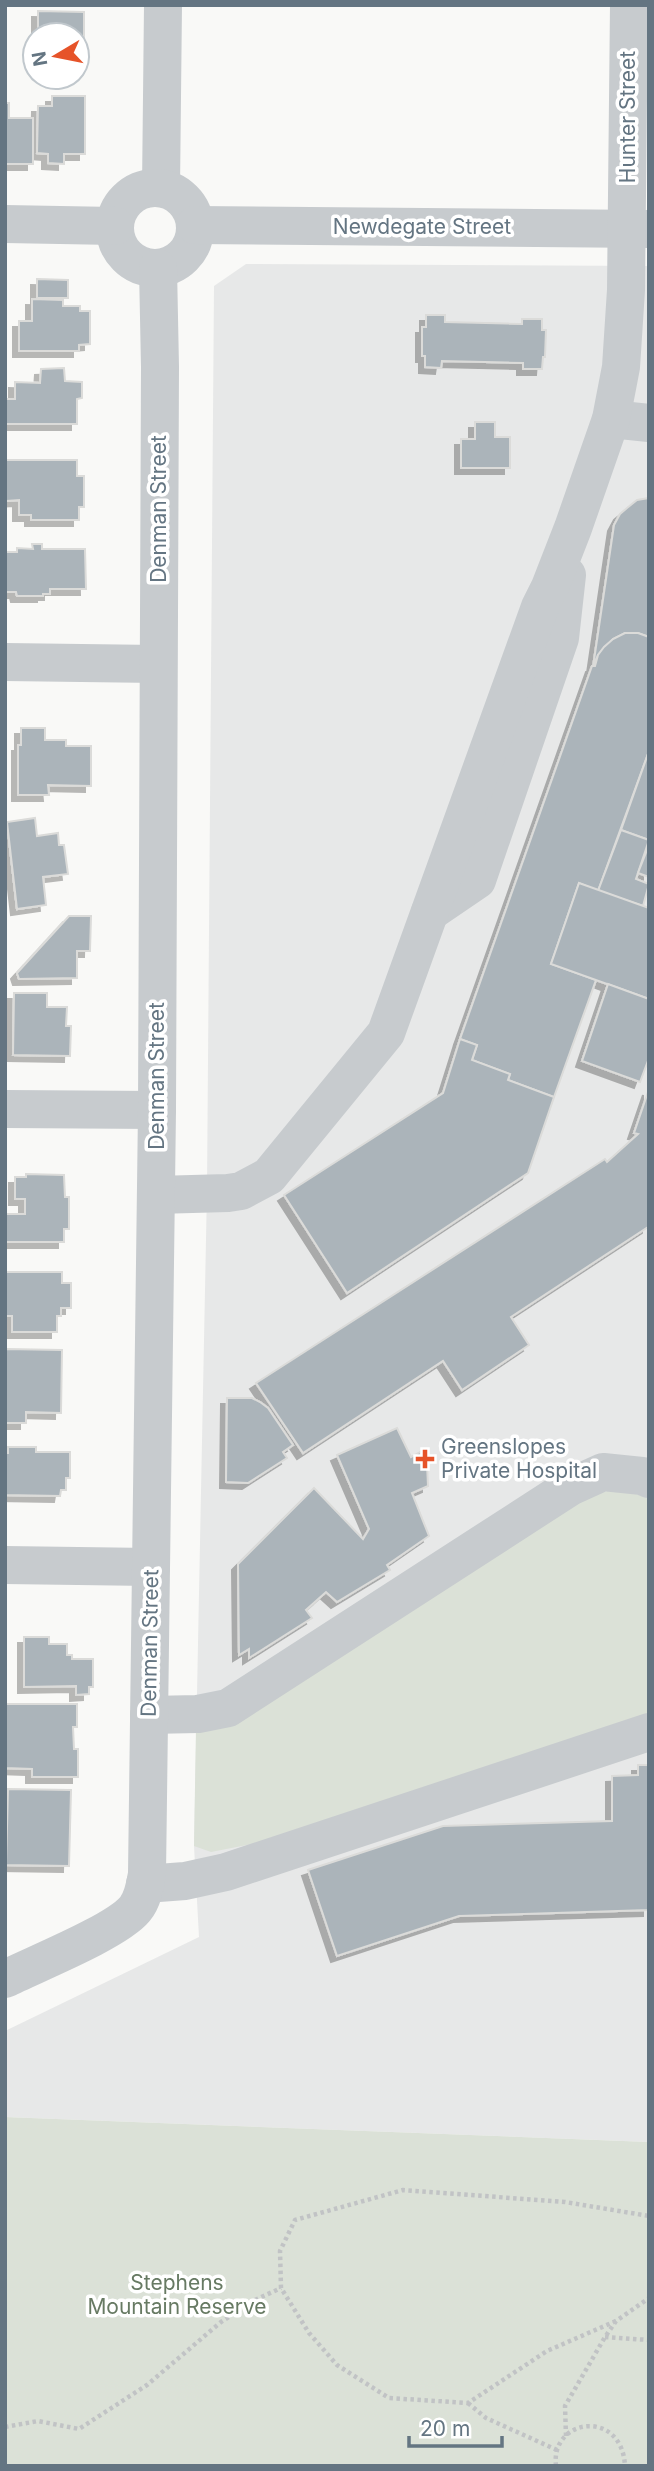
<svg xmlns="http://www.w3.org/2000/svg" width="654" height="2471" viewBox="0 0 654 2471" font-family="Inter,sans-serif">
<defs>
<filter id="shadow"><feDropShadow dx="-6" dy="6" stdDeviation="0" flood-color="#0004"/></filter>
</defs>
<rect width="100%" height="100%" fill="#f9f9f7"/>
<polygon fill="#e7e8e8" points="246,264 649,266 649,2142 5,2117 5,2031 199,1937 194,1846 207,1189 214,286"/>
<g fill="#dbe1d7">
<polygon points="608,1491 636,1494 649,1499 649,1713 257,1843 211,1852 194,1846 196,1728 591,1495"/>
<polygon points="5,2117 649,2142 649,2466 5,2466"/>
</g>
<g fill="#abb4ba" stroke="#dbdbd9" stroke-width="2" filter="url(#shadow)">
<polygon points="38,11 84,12 84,62 77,62 77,35 38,35"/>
<polygon points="52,96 85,96 85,154 64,154 64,164 48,163 48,154 37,153 38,106 52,106"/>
<polygon points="5,103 9,103 9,118 33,118 33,164 5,164"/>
<polygon points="37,279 68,280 68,298 37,298"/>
<polygon points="32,299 63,300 63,306 80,306 80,311 90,311 90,344 79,345 79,351 19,351 19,321 32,321"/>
<polygon points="426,315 445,315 445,322 522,324 522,319 542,319 542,330 546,330 545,357 543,357 542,369 523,369 523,363 442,361 441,368 425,367 425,356 422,356 422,327 426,327"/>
<polygon points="64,368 65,381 82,382 82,398 77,399 77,424 5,424 5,399 15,399 15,382 40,383 41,369"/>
<polygon points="475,422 495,422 495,437 510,437 510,468 461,468 461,439 475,439"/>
<polygon points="6,460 77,460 77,476 84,476 84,507 79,507 79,520 31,520 31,515 19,515 19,500 6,501"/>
<polygon points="649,498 649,637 638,633 625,633 613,639 598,655 593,667 614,525 620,514 627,508 637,500"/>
<polygon points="32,544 42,544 42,549 85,549 86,589 50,589 50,594 43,594 43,596 17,596 16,592 5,592 5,552 17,552 17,548 33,549"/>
<polygon points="625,633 638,633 649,637 649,751 598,891 579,883 551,964 596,980 554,1097 508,1080 510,1074 472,1060 477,1045 460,1039 592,666 595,666 598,655 604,647 613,639"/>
<polygon points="21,728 45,728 45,740 66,740 66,746 91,746 91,786 48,785 49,795 18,795 18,745 21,745"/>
<polygon points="649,751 649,840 621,830"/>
<polygon points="35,818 37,836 58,833 59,845 64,845 68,874 43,877 46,905 17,909 7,822"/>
<polygon points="621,830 649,840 636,879 649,884 643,906 598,891"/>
<polygon points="649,845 649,877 638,873"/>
<polygon points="579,883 649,908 649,999 551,964"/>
<polygon points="69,916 91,916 90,951 77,951 77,978 19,979 17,973"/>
<polygon points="608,984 649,999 649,1058 640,1082 582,1061"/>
<polygon points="14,993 47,993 47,1007 67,1007 66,1026 71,1026 70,1056 13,1055"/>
<polygon points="460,1039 477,1045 472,1060 510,1074 508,1080 554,1097 528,1173 347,1293 284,1195 443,1093"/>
<polygon points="649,1089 648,1227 511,1317 529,1345 462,1390 443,1361 303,1453 256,1383 605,1159 607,1162 638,1134 634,1133"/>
<polygon points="26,1174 64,1175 65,1197 69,1197 69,1229 64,1229 64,1242 5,1242 5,1214 25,1214 25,1199 15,1199 15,1177 26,1177"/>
<polygon points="5,1272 62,1272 62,1283 71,1283 71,1308 61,1308 61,1316 57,1316 57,1332 12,1332 12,1316 6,1316"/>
<polygon points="5,1349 62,1350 61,1413 26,1412 26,1423 6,1423"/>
<polygon points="227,1398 252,1398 260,1402 268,1408 293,1445 283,1452 287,1458 248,1483 226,1482"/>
<polygon points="397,1428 411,1457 420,1452 427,1464 428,1486 412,1493 429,1536 387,1565 390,1570 337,1602 326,1592 306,1610 312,1618 249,1658 249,1649 239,1655 238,1564 314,1488 363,1539 369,1529 337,1455"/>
<polygon points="8,1447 36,1447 36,1452 70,1452 70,1478 66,1478 66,1490 61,1490 60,1496 5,1495 5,1453 8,1453"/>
<polygon points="24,1637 49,1637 49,1644 67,1644 67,1655 72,1655 72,1659 93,1659 93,1687 89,1687 89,1694 76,1695 76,1686 24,1687"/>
<polygon points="5,1704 77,1704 77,1727 73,1727 74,1749 78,1749 78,1777 32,1777 32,1769 5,1768"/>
<polygon points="638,1765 649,1765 649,1910 459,1916 337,1956 308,1870 443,1826 612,1821 612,1776 638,1775"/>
<polygon points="8,1789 71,1790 69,1866 6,1865"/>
</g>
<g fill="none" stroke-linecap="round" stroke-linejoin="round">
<g stroke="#c1c3c5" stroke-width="4.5" stroke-dasharray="3.5 3.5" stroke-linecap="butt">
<polyline points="616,2321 547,2351 468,2403 389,2398 337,2365 309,2333 281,2288 280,2251 295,2220 403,2190 565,2202 649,2216"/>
<polyline points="605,2337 649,2340"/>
<polyline points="468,2403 486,2418 557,2450"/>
<polyline points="5,2427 38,2421 79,2429 147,2385 221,2322 255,2300 281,2288"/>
<polyline points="566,2436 565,2406 605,2337 616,2321 649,2298"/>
<path d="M556,2466c-6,-48 66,-58 69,0"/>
</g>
<g stroke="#c7cbce" stroke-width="38">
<polyline points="161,188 163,5"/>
<circle cx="155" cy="228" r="40"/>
<polyline points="5,224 115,226"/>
<polyline points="195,225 649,229"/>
<polyline points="611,419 649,423"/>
<polyline points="5,662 158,664"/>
<polyline points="430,912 477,880 560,638 567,575"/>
<polyline points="5,1109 157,1110"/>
<polyline points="156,1195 228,1193 241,1191 269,1176 386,1033 540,607 550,587 573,528 611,419 621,367 626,290 629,5"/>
<polyline points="5,1565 151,1567"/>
<polyline points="149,1715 198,1714 228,1708 570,1487 603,1472 642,1476 649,1479"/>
<polyline points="145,1884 185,1881 226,1872 649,1732"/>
<path d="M5,1979c30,-15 111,-47 130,-70 8,-10 10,-23 12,-35l10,-764 3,-743 -2,-99"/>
</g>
</g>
<path fill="#e65329" stroke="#fff" stroke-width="2.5" d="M421.5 1448.5h7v7h7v7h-7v7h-7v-7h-7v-7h7z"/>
<g text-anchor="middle" stroke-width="7" stroke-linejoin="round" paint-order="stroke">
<g font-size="21" fill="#647582" stroke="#fff">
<text transform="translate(628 117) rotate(-90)" y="7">Hunter Street</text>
<text x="422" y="234">Newdegate Street</text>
<text transform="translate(159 509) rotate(-90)" y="7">Denman Street</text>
<text transform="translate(157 1076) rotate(-90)" y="7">Denman Street</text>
<text transform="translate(150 1643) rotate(-89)" y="7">Denman Street</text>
</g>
<g font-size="21" fill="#647582" stroke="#fff" text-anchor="start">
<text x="441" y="1454">Greenslopes<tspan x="441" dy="24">Private Hospital</tspan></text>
</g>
<g font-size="21" fill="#677a63" stroke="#fff">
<text x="177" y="2290">Stephens<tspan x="177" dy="24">Mountain Reserve</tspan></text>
</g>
</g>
<rect width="654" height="2471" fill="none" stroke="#647582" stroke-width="14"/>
<g transform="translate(56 56) rotate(260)"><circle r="33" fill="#ffffff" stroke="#c1c8cd" stroke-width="2"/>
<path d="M0-5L12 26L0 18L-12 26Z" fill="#e65329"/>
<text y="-10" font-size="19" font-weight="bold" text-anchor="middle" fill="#647582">N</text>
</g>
<path d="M409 2436v10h93v-10" fill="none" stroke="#647582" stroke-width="3.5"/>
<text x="420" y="2436" font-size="21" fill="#647582" stroke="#ffffff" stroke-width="5" paint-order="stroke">20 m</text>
</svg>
